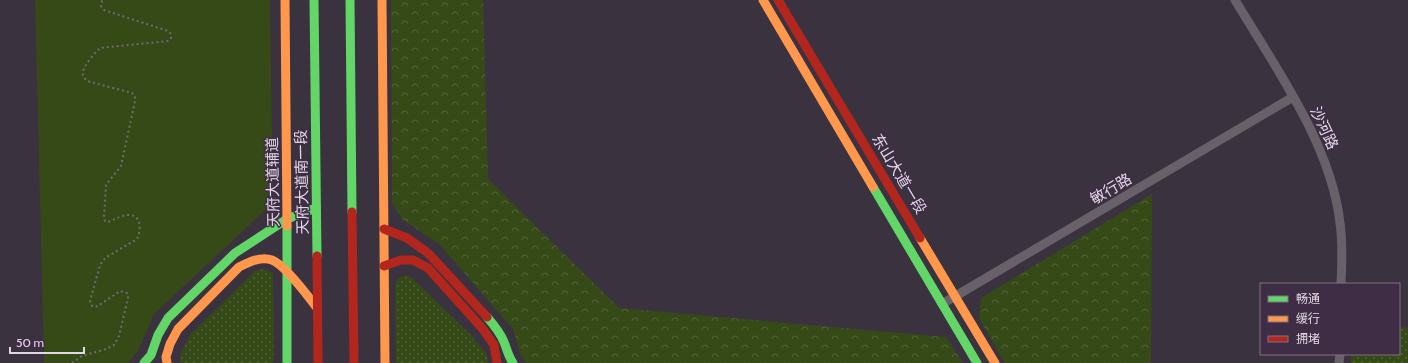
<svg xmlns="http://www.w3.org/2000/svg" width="1408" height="363" viewBox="0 0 1408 363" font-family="Cabin,'Noto Sans SC',sans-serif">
<defs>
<pattern id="grass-dots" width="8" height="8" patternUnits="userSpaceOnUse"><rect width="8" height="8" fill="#354a17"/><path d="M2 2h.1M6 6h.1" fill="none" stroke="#526339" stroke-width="1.8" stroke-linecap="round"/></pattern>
<pattern id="forest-crowns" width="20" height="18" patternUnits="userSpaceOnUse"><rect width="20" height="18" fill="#354a17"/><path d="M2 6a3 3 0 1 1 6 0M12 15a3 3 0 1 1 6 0" fill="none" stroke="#526339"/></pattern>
</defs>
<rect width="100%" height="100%" fill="#3b323f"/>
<g fill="url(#grass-dots)">
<path d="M263,269l10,4 1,83 -1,7h-93c-1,-9 6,-20 10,-28l65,-64z"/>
<polygon points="407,275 413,279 472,336 487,355 488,363 396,363 395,283 400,277"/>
<polygon points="1399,327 1408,328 1408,363 1351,363 1351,354 1399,354"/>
</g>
<g fill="url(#forest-crowns)">
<polygon points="391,0 483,0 488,179 619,308 946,337 963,363 526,363 521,356 513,329 439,244 402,219 392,202"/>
<polygon points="1152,194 1151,363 1005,363 979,318 981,298"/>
</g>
<polygon fill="#354a17" points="35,0 270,0 273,203 154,314 138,351 128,363 44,363"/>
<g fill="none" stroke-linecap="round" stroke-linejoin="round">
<path stroke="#716a74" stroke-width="2" stroke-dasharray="2 3" stroke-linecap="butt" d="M72,363l10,-7 24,-7 8,-4 5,-9 9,-38 -1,-5 -7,-2 -22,15 -4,1 -3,-2 -1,-4 10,-36 5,-7 32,-19c4,-8 5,-23 -7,-24 -7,-1 -16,5 -22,7l-3,-1 -1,-4 2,-32 15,-19 14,-65v-5l-3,-3 -45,-12c-2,-2 -5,-5 -4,-9 0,-5 13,-21 17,-24l68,-7 3,-3v-4l-3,-3 -64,-21 -3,-4 1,-5 3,-1"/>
<g stroke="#68616a" stroke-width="9">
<path d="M1235,0c40,67 96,144 105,223 3,20 2,41 1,61"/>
<polyline points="942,304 1293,97"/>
<polyline points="1339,363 1340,354"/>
</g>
<g stroke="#63d668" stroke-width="9">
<polyline points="314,0 317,256"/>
<polyline points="350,0 352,212"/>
<polyline points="873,187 977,363"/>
<path d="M487,317c7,8 13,15 17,25 3,7 4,14 9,21"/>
<polyline points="144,363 151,355 158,335 168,318 235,253 287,219 316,208"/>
<polyline points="287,363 287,226"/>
</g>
<g stroke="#ff974d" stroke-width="9">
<polyline points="285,0 287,226"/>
<polyline points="382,0 385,363"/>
<polyline points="763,0 873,187"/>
<polyline points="920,238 995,363"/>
<path d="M167,363l-1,-6 4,-13 8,-15 61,-62c10,-5 22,-11 33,-7 13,5 36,36 45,48"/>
</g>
<g stroke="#b3261e" stroke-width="9">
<polyline points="778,0 920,238"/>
<polyline points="352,212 354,363"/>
<polyline points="384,229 407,238 429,254 487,317"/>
<polyline points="317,256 318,363"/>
<polyline points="384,266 401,260 413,260 428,268 482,328 494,345 497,363"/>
</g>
</g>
<g text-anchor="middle" stroke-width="3" stroke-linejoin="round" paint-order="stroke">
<g font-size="15" fill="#e2d7e5" stroke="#3e2d44">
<text transform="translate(1324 128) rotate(65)" y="5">沙河路</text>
<text transform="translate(899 174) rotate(59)" y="5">东山大道一段</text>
<text transform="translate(273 182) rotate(-91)" y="5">天府大道辅道</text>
<text transform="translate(302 182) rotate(-91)" y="5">天府大道南一段</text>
<text transform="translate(1111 189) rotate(-31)" y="5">敏行路</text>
</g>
</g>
<rect x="1260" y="283" width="140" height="72" fill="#3e2d44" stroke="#807184"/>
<rect x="1268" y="296" width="20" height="6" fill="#63d668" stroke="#807184"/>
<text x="1296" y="303" font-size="12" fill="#e2d7e5">畅通</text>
<rect x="1268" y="316" width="20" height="6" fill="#ff974d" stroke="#807184"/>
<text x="1296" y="323" font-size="12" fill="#e2d7e5">缓行</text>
<rect x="1268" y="336" width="20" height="6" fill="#b3261e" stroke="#807184"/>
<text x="1296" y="343" font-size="12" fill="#e2d7e5">拥堵</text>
<path d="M10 347v6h74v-6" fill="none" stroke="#e2d7e5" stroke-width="2"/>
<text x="16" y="347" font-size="12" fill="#e2d7e5" stroke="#3e2d44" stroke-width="3" paint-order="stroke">50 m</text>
</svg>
